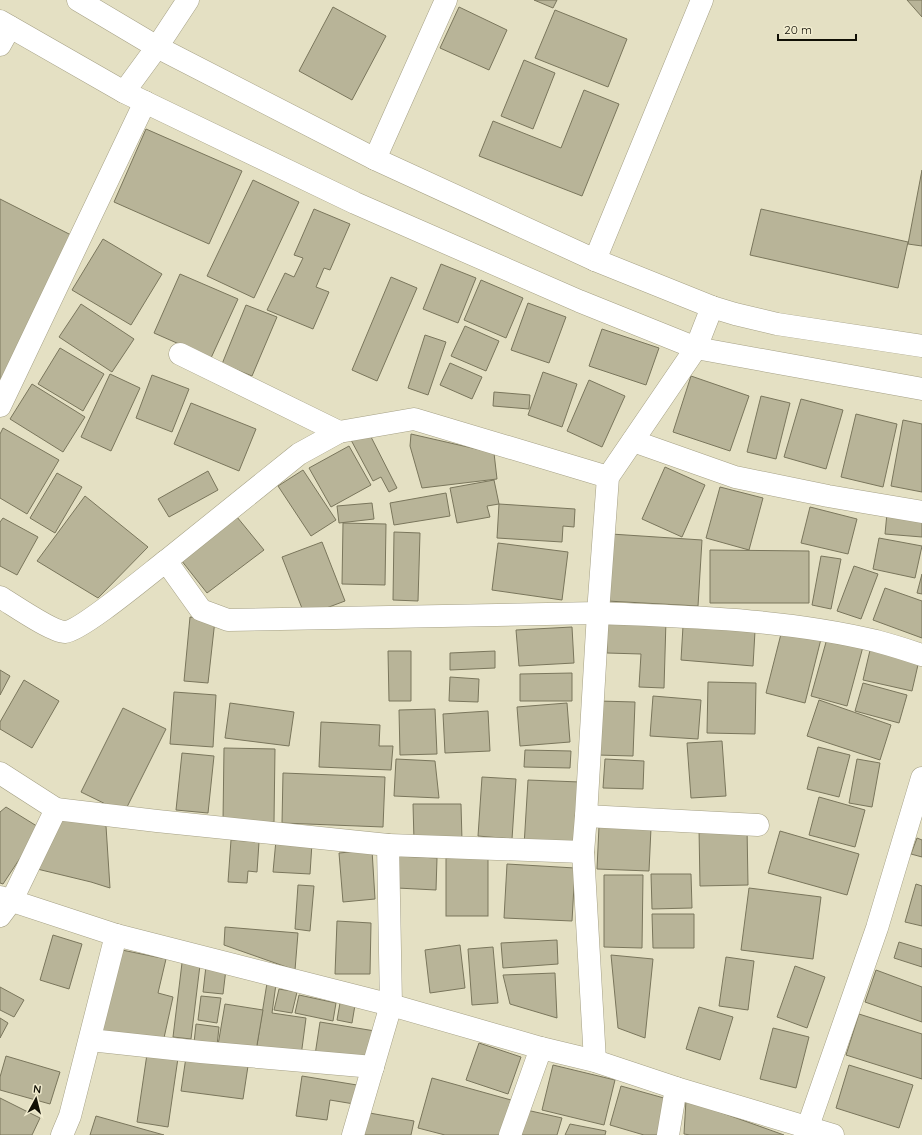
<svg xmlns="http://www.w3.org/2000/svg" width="922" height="1135" viewBox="0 0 922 1135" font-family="Quicksand,sans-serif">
<rect width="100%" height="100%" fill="#e4e0c3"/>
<g fill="#b8b498" stroke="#7a765c">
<polygon points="534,0 557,0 553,8"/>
<polygon points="907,0 922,0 922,17"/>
<polygon points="333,7 386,36 352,100 299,71"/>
<polygon points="459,7 507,30 489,70 440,48"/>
<polygon points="555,10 627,39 608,87 535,58"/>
<polygon points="524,60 555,73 533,129 501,116"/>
<polygon points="584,90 619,104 582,196 479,156 493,121 561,148"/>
<polygon points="146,129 242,171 209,244 114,202"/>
<polygon points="922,170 922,246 908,244"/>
<polygon points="253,180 299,202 254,298 207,276"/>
<polygon points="0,199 75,237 0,383"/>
<polygon points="314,209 350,224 330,270 324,268 316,287 329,292 313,329 267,310 285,273 294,277 303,258 294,255"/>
<polygon points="761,209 908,242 898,288 750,255"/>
<polygon points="103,239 162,274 131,325 72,290"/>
<polygon points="441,264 476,278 458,323 423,309"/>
<polygon points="180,274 238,299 211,358 154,333"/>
<polygon points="391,277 417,288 377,381 352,370"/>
<polygon points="481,280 523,298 506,338 464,320"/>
<polygon points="528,303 566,317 549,363 511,350"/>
<polygon points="81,304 134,339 112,372 59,337"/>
<polygon points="246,305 277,317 252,376 222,364"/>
<polygon points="465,326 499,341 486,371 451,356"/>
<polygon points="602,329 659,348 646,385 589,366"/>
<polygon points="425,335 446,342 428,395 408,388"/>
<polygon points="60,348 104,374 83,411 38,384"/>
<polygon points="450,363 482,377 472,399 440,385"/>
<polygon points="543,372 577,384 562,427 528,415"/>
<polygon points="110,374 140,388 111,451 81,437"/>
<polygon points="152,375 189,389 172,432 136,418"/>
<polygon points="691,376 749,396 730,451 673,432"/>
<polygon points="589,380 625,396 602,447 567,431"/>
<polygon points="32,384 85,417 63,452 10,419"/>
<polygon points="494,392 530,395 529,409 493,406"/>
<polygon points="761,396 790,403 776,459 747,452"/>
<polygon points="801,399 843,410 826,469 784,457"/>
<polygon points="191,403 256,429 239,471 174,444"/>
<polygon points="856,414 897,424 883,487 841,477"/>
<polygon points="903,420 922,424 922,492 891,486"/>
<polygon points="3,428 59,460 27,514 0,498 0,434"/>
<polygon points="368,431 397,488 389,492 381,477 373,481 351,440"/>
<polygon points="411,434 494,453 497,479 422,488 410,446"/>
<polygon points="349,446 371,485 331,507 309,468"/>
<polygon points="665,467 705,485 682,537 642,519"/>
<polygon points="303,470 336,520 311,536 278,486"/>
<polygon points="208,471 218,490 169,517 158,499"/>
<polygon points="57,473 82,487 55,533 30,518"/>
<polygon points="494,480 499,504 487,506 490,517 457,523 450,488"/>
<polygon points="720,487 763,498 749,550 706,538"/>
<polygon points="446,493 450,516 394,525 390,503"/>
<polygon points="85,496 148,547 98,598 37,561"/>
<polygon points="372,503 374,519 339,523 337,506"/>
<polygon points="499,504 575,509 574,527 563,526 562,542 497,538"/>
<polygon points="810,507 857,519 848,554 801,543"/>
<polygon points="887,513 922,516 922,537 885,534"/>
<polygon points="237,517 264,550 207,593 181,560"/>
<polygon points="3,518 38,537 17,575 0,566 0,522"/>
<polygon points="343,523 386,524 385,585 342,584"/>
<polygon points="394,532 420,533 418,601 393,600"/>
<polygon points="611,534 702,540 698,606 607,601"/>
<polygon points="879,538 922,546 915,578 873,569"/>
<polygon points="322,542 345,601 305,616 282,557"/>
<polygon points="498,543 568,552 562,600 492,590"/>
<polygon points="710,550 809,551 809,603 710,603"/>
<polygon points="821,556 841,559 831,609 812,605"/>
<polygon points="854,566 878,574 861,619 837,611"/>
<polygon points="922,574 922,594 917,593"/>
<polygon points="885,588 922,601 922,638 873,620"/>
<polygon points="190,617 215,620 208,683 184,681"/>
<polygon points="607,618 666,620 664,688 639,687 641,654 607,653"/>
<polygon points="683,626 755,631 753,666 681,660"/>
<polygon points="572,627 574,663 519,666 516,630"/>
<polygon points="782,630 821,639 805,703 766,693"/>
<polygon points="828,635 864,643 847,706 811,696"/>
<polygon points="871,646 920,656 912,691 863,680"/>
<polygon points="388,651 411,651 411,701 389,701"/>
<polygon points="495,651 495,668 450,670 450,653"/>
<polygon points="0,670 10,676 0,695"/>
<polygon points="572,673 572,701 520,701 520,674"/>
<polygon points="450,677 479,679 478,702 449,701"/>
<polygon points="24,680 59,701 32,748 0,729 0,722"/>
<polygon points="708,682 756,683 755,734 707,733"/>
<polygon points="863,683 907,695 899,723 855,711"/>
<polygon points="174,692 216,695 213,747 170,744"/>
<polygon points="653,696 701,700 698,739 650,736"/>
<polygon points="819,700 891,725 880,760 807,736"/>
<polygon points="599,701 635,702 633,756 597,755"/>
<polygon points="230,703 294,712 289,746 225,738"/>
<polygon points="567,703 570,742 520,746 517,707"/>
<polygon points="123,708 166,729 124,813 81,792"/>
<polygon points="435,709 437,754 400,755 399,710"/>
<polygon points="488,711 490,751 445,753 443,714"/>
<polygon points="321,722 380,725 379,746 393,746 391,770 319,767"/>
<polygon points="722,741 726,796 691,798 687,743"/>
<polygon points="818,747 850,755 839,797 807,789"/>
<polygon points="224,748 275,749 274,822 223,821"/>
<polygon points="525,750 571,751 570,768 524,767"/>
<polygon points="182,753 214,756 208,813 176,810"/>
<polygon points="396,759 435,761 439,798 394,796"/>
<polygon points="605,759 644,761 643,789 603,788"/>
<polygon points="857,759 880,763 872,807 849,803"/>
<polygon points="283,773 385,777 383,827 282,823"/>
<polygon points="482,777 516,779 512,839 478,836"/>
<polygon points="528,780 580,782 576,849 524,846"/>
<polygon points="819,797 865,810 855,847 809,835"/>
<polygon points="413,804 461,804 462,841 414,841"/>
<polygon points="6,807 40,828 3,884 0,883 0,812"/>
<polygon points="61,815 106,826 110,888 91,882 33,868"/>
<polygon points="599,826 651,828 649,871 597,869"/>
<polygon points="747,827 748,885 700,886 699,828"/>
<polygon points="780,831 859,854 847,895 768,873"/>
<polygon points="917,838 922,840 922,857 911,854"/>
<polygon points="231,840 259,842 257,872 248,871 247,883 228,882"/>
<polygon points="276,840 312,843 310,874 273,872"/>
<polygon points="372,850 375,899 343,902 339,853"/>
<polygon points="398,856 437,858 436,890 397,888"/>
<rect x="446" y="858" width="42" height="58"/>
<polygon points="507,864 575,868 572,921 504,918"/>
<polygon points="651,874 691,874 692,908 652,909"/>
<polygon points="604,875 643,875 642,948 604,947"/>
<polygon points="916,884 922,886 922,926 905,922"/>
<polygon points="298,885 314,886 310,931 295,929"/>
<polygon points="749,888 821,897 813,959 741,950"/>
<polygon points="652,914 694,914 694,948 653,948"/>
<polygon points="337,921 371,923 370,974 335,974"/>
<polygon points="225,927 298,933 295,970 224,945"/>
<polygon points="53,935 82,944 69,989 40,980"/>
<polygon points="557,940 558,964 503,968 501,943"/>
<polygon points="899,942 922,949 922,967 894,958"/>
<polygon points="460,945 465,988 430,993 425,950"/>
<polygon points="493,947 498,1003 472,1005 468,949"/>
<polygon points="117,949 166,959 158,993 173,997 162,1047 98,1033"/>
<polygon points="611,955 653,959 645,1038 618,1028"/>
<polygon points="726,957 754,961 748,1010 719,1006"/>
<polygon points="182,963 200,965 191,1039 173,1037"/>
<polygon points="206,966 226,969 223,994 203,992"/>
<polygon points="795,966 825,977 807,1028 777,1017"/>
<polygon points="876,970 922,987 922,1022 865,1002"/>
<polygon points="555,973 557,1018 510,1004 503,975"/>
<polygon points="267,983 276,984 272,1013 306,1018 301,1056 256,1051"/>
<polygon points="0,987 24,1000 14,1017 0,1010"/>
<polygon points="279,989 297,992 292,1013 274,1010"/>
<polygon points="299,995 336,1003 333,1021 295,1013"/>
<polygon points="201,996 221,998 217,1023 198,1020"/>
<polygon points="340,1003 355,1005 352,1023 337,1020"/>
<polygon points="225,1004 263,1010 256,1051 218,1045"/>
<polygon points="699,1007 733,1017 720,1060 686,1049"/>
<polygon points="859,1014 922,1034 922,1079 846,1055"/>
<polygon points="0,1018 8,1023 0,1038"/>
<polygon points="320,1022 375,1031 370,1064 315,1055"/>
<polygon points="196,1024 219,1027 217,1046 194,1043"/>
<polygon points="773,1028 809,1037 796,1088 760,1079"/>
<polygon points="479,1043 521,1057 508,1094 466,1080"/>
<polygon points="147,1054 178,1058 168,1127 137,1122"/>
<polygon points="6,1056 60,1072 50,1104 0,1090 0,1077"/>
<polygon points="186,1057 248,1066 243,1099 181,1091"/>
<polygon points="553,1065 615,1080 604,1125 542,1110"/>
<polygon points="849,1065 913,1085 899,1128 836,1108"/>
<polygon points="302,1076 357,1085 354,1104 330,1100 327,1120 296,1116"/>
<polygon points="432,1078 511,1100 501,1135 445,1135 418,1128"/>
<polygon points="621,1086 671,1100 661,1135 644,1135 610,1125"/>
<polygon points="0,1098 40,1118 32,1135 0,1135"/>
<polygon points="686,1100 784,1135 690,1135 684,1134"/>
<polygon points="522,1109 562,1118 557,1135 517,1135"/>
<polygon points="364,1112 414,1121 411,1135 361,1135"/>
<polygon points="96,1116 164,1135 90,1135"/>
<polygon points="570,1124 606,1131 605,1135 565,1135"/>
</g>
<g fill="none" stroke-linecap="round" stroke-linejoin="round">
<g stroke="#a5a085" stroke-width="23">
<g id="minor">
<polyline points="0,45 10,27"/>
<polyline points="124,92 157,47 188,0"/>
<polyline points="375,159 446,0"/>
<polyline points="595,260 702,0"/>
<polyline points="180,354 339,432"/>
<polyline points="0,406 145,102"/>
<polyline points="633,441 735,477 828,496 922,512"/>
<polyline points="166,561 299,454 339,432 414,419 608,477"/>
<path d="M0,597c12,7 52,35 65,35 16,-1 84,-58 101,-71l35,49 27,10 370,-7 10,-136 88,-129 16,-41"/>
<polyline points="0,773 56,809"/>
<polyline points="586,816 758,825"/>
<polyline points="0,897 116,935 391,1005 541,1048 595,1061 676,1088 833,1135"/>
<polyline points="0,916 12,900 56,809 157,821 388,845"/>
<polyline points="90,1040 201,1052 373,1067"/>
<path d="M595,1061l-12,-209 3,-36 12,-203c92,4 187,6 278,28 15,4 31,9 46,14"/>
<polyline points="62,1135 70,1116 116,935"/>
<polyline points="353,1135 391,1005 388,845 583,852"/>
<polyline points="510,1135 541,1048"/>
<polyline points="668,1135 676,1088"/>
<polyline points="805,1135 877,928 922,778"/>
</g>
</g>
<g stroke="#a5a085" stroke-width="23">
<g id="highway">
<polyline points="78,0 157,47 375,159 595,260 712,307 735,314 777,324 922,346"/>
<polyline points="0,21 124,92 355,203 579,301 696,348 922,389"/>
</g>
</g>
<use href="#minor" stroke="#fff" stroke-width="22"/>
<use href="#highway" stroke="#fff" stroke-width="22"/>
</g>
<g transform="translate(36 1099) rotate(7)" stroke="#f2edd0" stroke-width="3" paint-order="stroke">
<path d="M0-3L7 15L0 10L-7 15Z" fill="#100f05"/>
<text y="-6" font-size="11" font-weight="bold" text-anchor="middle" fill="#100f05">N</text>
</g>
<path d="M778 34v6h78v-6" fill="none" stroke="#100f05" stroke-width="2"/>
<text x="784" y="34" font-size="12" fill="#100f05" stroke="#f2edd0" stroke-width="3" paint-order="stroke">20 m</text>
</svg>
